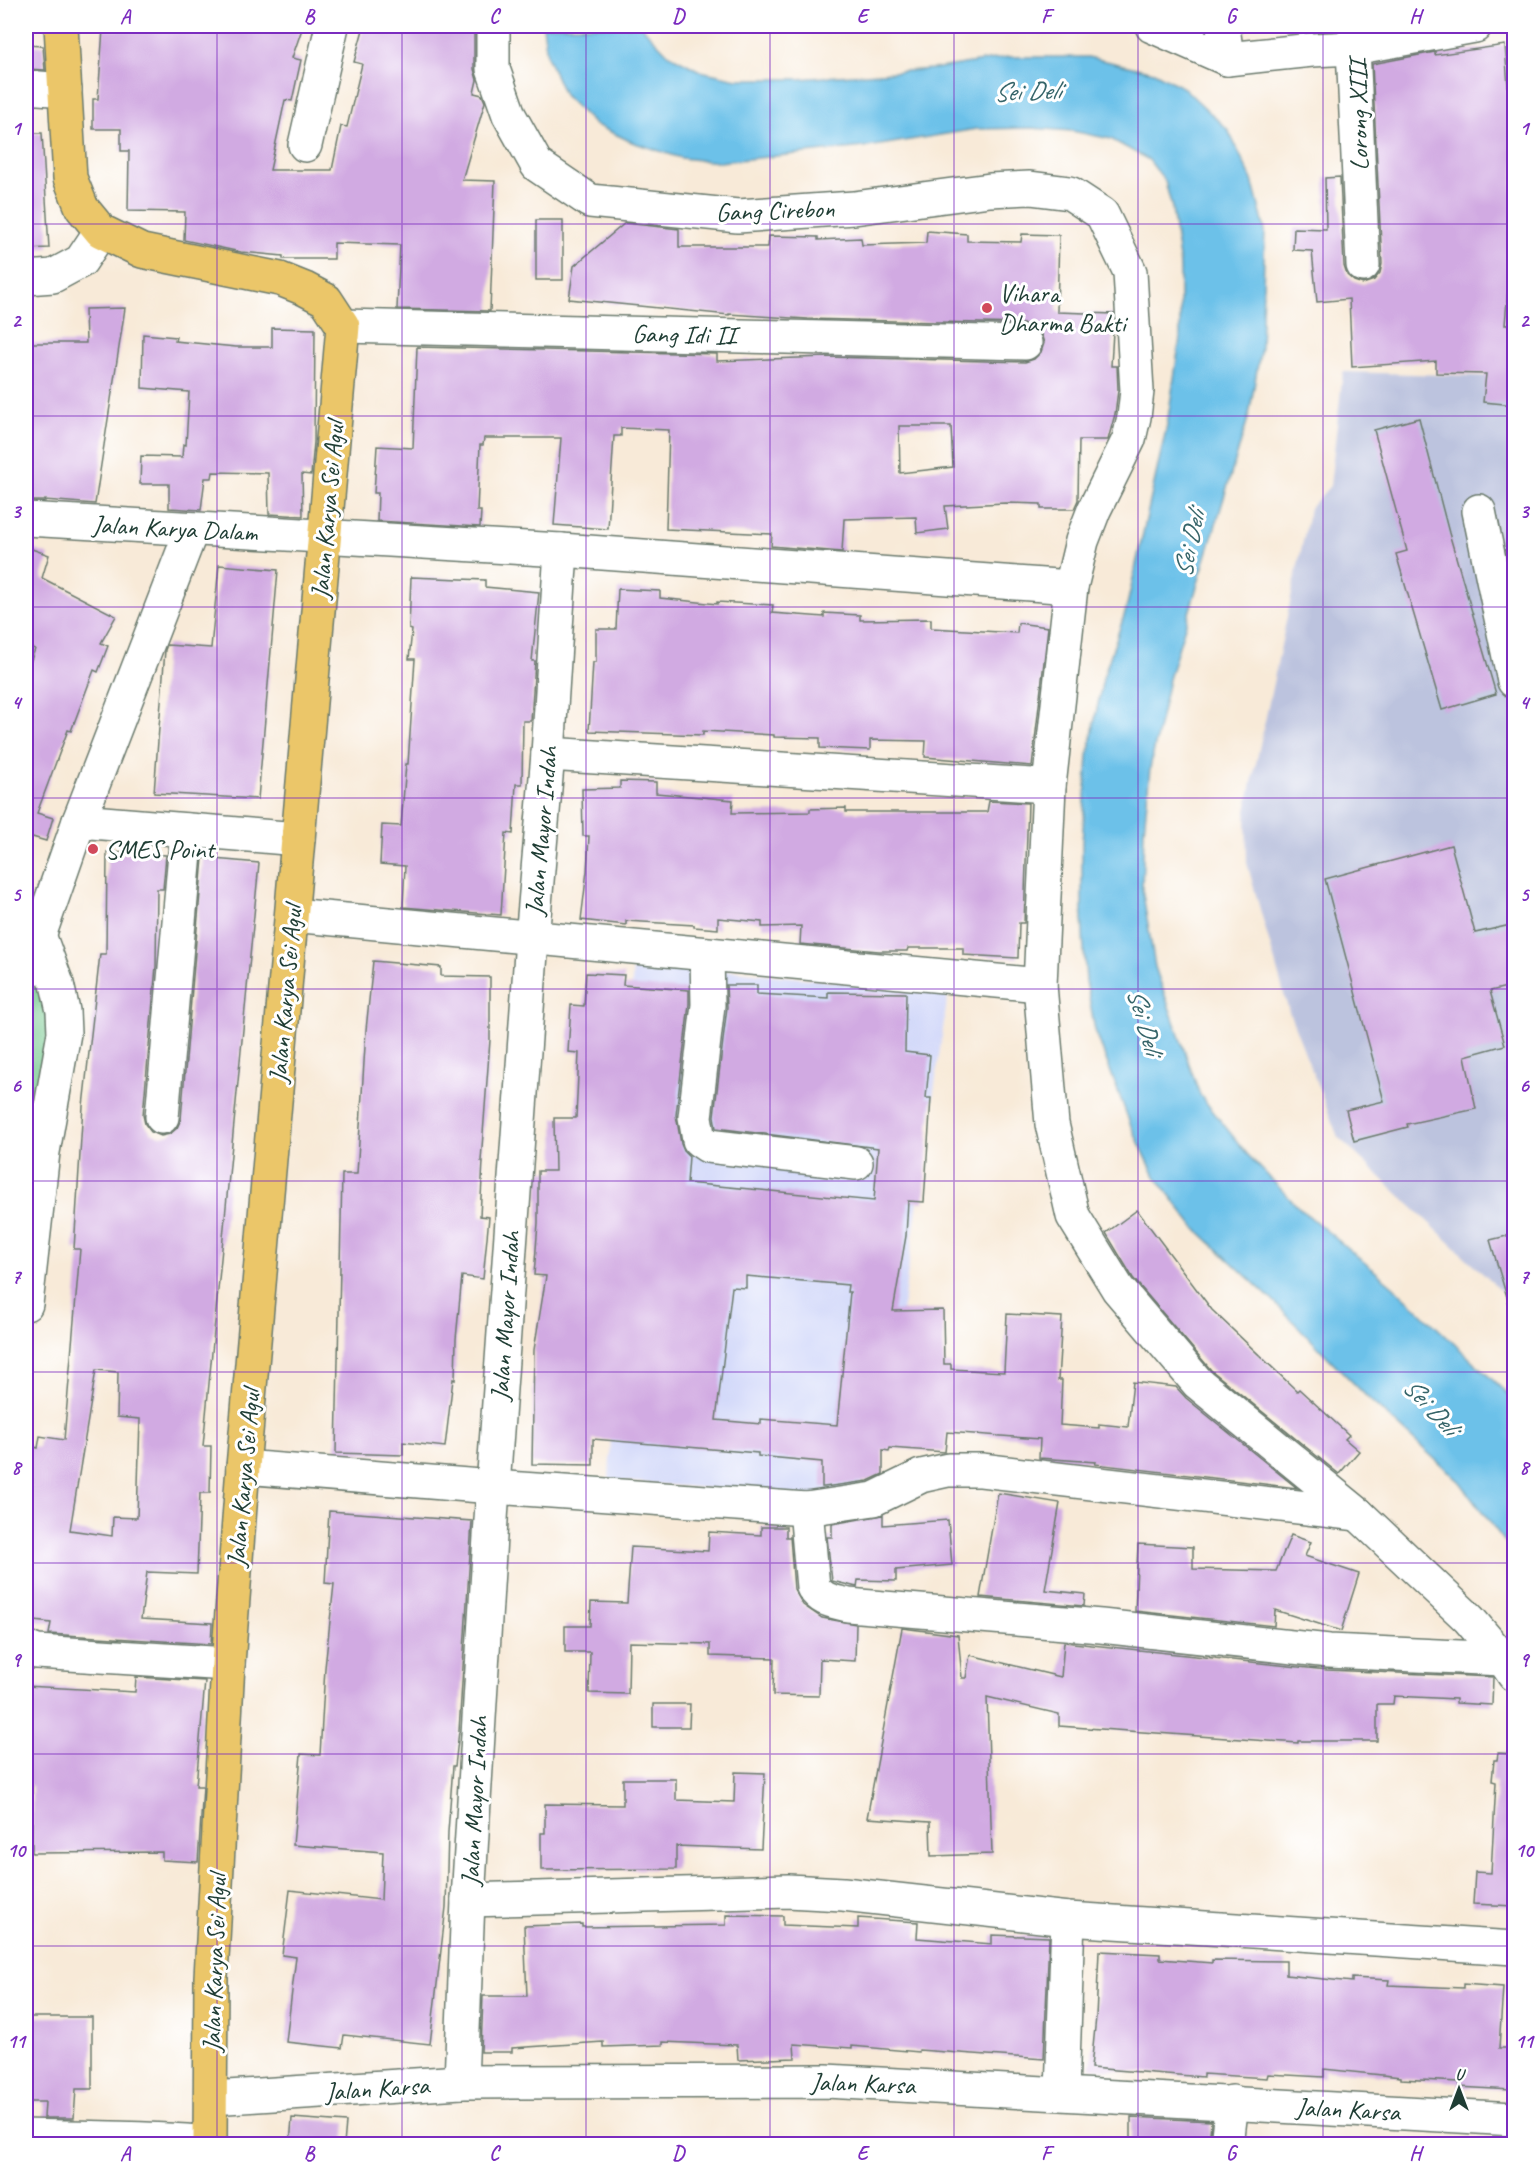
<svg xmlns="http://www.w3.org/2000/svg" width="1540" height="2170" viewBox="0 0 1540 2170" font-family="Caveat,sans-serif">
<rect width="100%" height="100%" fill="#fff"/>
<filter id="ink" filterUnits="userSpaceOnUse"><feTurbulence type="fractalNoise" baseFrequency=".0167" numOctaves="2"/><feDisplacementMap in="SourceGraphic" scale="12" xChannelSelector="R" yChannelSelector="G"/><feConvolveMatrix kernelMatrix="1 2 1 2 8 2 1 2 1" color-interpolation-filters="sRGB"/></filter>
<filter id="wash" filterUnits="userSpaceOnUse"><feTurbulence type="fractalNoise" baseFrequency=".008" numOctaves="4" result="noise"/><feDisplacementMap in="SourceGraphic" scale="24" xChannelSelector="R" yChannelSelector="G"/><feGaussianBlur stdDeviation="1.35" result="paint"/><feColorMatrix in="noise" values="0 0 0 0 0 0 0 0 0 0 0 0 0 0 0 0 0 1.4 0 .05"/><feComposite in="paint" operator="in"/></filter>
<g filter="url(#wash)">
<rect width="100%" height="100%" fill="#f8ead8"/>
<polygon fill="#d3d9f9" points="633,960 948,994 882,1451 850,1500 609,1480"/>
<polygon fill="#bcc3de" points="1343,372 1514,377 1514,1303 1338,1137 1289,1012 1247,863 1246,811 1310,508 1330,486"/>
<polygon fill="#73c88c" stroke="#498260" stroke-width="1.5" points="35,955 55,985 26,1293 26,981"/>
<polygon fill="#6cc1e9" stroke="#467f8e" stroke-width="1.5" points="543,26 641,26 668,54 700,71 737,79 799,79 933,69 1008,57 1088,57 1154,72 1184,88 1228,130 1252,180 1265,230 1261,347 1249,415 1169,679 1150,768 1144,831 1142,888 1155,967 1200,1095 1247,1154 1297,1206 1395,1288 1514,1400 1514,1554 1460,1482 1370,1400 1273,1301 1194,1227 1155,1176 1131,1126 1095,1030 1086,981 1082,918 1082,843 1088,756 1103,678 1126,610 1167,425 1180,338 1180,266 1172,208 1165,181 1149,160 1111,139 1072,131 1031,128 976,129 874,146 719,162 681,158 632,142 594,124 564,95 547,56"/>
<g id="blocks">
<g fill="#d1aae2" fill-rule="evenodd">
<polygon points="154,26 303,26 292,58 301,60 292,101 285,100 270,170 332,170 341,126 347,127 362,64 354,62 364,26 474,26 474,69 477,80 474,93 482,95 485,102 462,180 495,181 490,311 397,309 400,245 334,243 334,259 283,259 283,256 241,252 184,240 185,212 128,211 129,151 121,151 121,129 93,129 93,99 98,99 103,29 153,32"/>
<polygon points="26,45 43,46 45,70 26,69"/>
<polygon points="1505,45 1511,128 1515,128 1515,160 1512,188 1515,262 1510,263 1505,325 1515,325 1515,405 1483,402 1486,374 1436,373 1436,361 1352,367 1349,299 1317,302 1312,251 1293,250 1294,228 1326,229 1325,178 1340,177 1344,266 1347,275 1354,281 1363,284 1374,280 1380,273 1382,264 1372,64 1435,52 1435,55"/>
<polygon points="26,133 42,133 49,248 26,249"/>
<rect x="536" y="220" width="27" height="60"/>
<path d="M625,223l54,6v18h89l1,-11 49,1v3l43,-2 1,7 64,-2 1,-12 40,3v7l54,1 1,-8 37,1 -2,77 57,2 -3,52h6l1,24 -3,24 -7,26h-29l-1,60 -4,9h-33v-5l-36,-1 -60,3 3,23 -31,4 -1,-16 -72,2 -2,33 -71,-6 1,-12 -106,-5 3,-99 -48,-2v8h-7l-6,93 -54,-4 7,-87h-77l-1,7h-3l-3,66h4l-1,16 -103,-6 1,-28h-4l3,-47 36,2 4,-101 300,7v7l110,-4 198,5 9,-3 7,-7 3,-9 -3,-9 -7,-7 -9,-3 -217,-5 -79,-5v1l-160,-16 5,-33zM899,426h52l2,41 -53,6z"/>
<polygon points="125,308 95,504 45,500 45,501 26,501 26,343 86,343 85,309"/>
<polygon points="272,328 315,329 314,442 311,475 302,474 303,516 269,514 268,473 213,472 212,478 205,478 201,510 169,508 169,484 140,484 141,456 182,457 183,444 186,445 189,392 142,388 143,334 176,337 175,341 236,347 272,347"/>
<polygon points="1419,418 1449,533 1496,694 1442,710 1396,554 1407,551 1374,430"/>
<polygon points="26,547 49,555 42,578 116,616 101,643 108,646 98,672 94,670 71,731 68,730 37,813 53,818 46,841 29,836 28,839 26,839 26,674 35,649 26,646"/>
<polygon points="219,565 278,570 258,799 154,793 165,650 167,645 211,648"/>
<polygon points="411,577 485,580 485,587 539,592 532,661 535,661 531,721 523,721 522,784 516,784 513,834 506,833 501,915 403,907 405,866 380,864 382,825 401,826 406,764 408,764 415,659 409,659 412,630 409,629"/>
<polygon points="618,589 660,591 660,598 717,604 717,602 773,605 772,613 824,617 824,613 860,615 860,620 931,619 931,628 1017,633 1018,623 1048,627 1032,766 925,757 926,741 870,740 870,750 820,748 820,738 774,737 774,735 703,731 703,735 589,731 593,662 596,662 596,629 616,629"/>
<polygon points="620,781 656,782 656,793 733,800 732,813 810,812 810,809 846,808 846,812 987,812 989,801 1028,803 1024,923 1019,923 1018,958 963,955 963,948 908,948 907,951 879,951 800,944 801,926 762,927 762,922 718,918 718,929 694,927 694,925 626,921 626,925 581,920 587,871 589,836 583,836 582,789 620,788"/>
<polygon points="1451,845 1475,933 1515,924 1515,985 1490,991 1505,1045 1465,1056 1476,1109 1407,1124 1408,1127 1354,1141 1346,1110 1384,1101 1325,879"/>
<path d="M107,852l59,3 -3,34h-6l-1,77 -13,149 2,9 6,8 10,4 9,-2 7,-6 4,-9 22,-261 56,5 -56,583h8l-1,47h-10l-3,81 -50,-2 -6,47 71,4 -1,21 -162,-10 2,-11 -25,-3v-175l12,3 2,-12 24,4 16,-191h-6l9,-143 17,-152h6zM96,1370l22,2 -1,45 23,2 -3,99 -24,-1 -1,19 -42,-6z"/>
<polygon points="373,961 441,967 441,976 490,977 490,1040 481,1161 483,1161 480,1216 489,1217 483,1279 462,1276 456,1339 455,1380 453,1379 445,1447 403,1442 403,1455 336,1453 342,1174 357,1174 366,1030"/>
<path d="M586,973l38,2 -1,10 66,5v14l-13,111 5,29 3,7 5,5 -2,27 187,18 4,-53 -162,-20 -2,-12 13,-109 -1,-22h31v9l71,4v-6l78,1 -1,59 25,3 -4,43h5l-7,104 -16,-1 -2,35 -13,75 50,-1 1,54h7v5l53,3 3,-58 55,3 -4,63h4l-2,45 39,3v-4l29,3 5,-45 43,5 10,11 111,90 -202,-24 1,-2 -57,-4 1,-19 -93,-7 -2,20 -55,-4 -1,3 -6,-1v24l-15,7 -44,6h-2v-25l-64,-6v-3l-165,-14v26l-61,-1 2,-114 12,-74 -12,-1 4,-52v-52h17l-1,-53h22l3,-65 -11,-1 3,-47 13,1zM746,1276l102,9 -1,7h3l-13,133 -76,-6v5l-45,-4 16,-133 14,1z"/>
<polygon points="1137,1210 1212,1310 1297,1391 1299,1389 1349,1435 1345,1439 1359,1451 1339,1474 1211,1370 1133,1278 1106,1233"/>
<polygon points="1515,1234 1515,1303 1509,1304 1490,1240"/>
<polygon points="998,1493 1060,1503 1045,1590 1085,1594 1084,1606 980,1597"/>
<polygon points="329,1511 472,1521 459,1731 455,1766 453,1766 448,1832 446,1907 430,2044 344,2035 342,2048 286,2042 296,1957 282,1955 290,1890 381,1900 383,1852 293,1845 301,1754 320,1755 325,1668 334,1584 325,1583"/>
<polygon points="883,1515 883,1525 948,1520 952,1565 896,1570 896,1581 858,1580 857,1587 832,1581 827,1537 832,1537 832,1524"/>
<polygon points="761,1527 786,1527 786,1537 790,1537 794,1589 803,1605 822,1618 856,1624 855,1661 820,1659 819,1696 773,1695 774,1658 710,1656 710,1644 629,1642 628,1694 589,1693 590,1652 565,1652 565,1626 590,1626 591,1602 627,1603 631,1547 708,1551 709,1532 761,1535"/>
<polygon points="1291,1535 1311,1542 1305,1556 1359,1574 1341,1631 1275,1610 1274,1626 1135,1611 1138,1544 1193,1547 1193,1569 1276,1571"/>
<polygon points="902,1628 958,1635 962,1678 966,1678 970,1655 1061,1677 1064,1642 1327,1670 1493,1677 1492,1705 1456,1703 1456,1699 1394,1696 1393,1704 1377,1704 1377,1741 1298,1741 1298,1743 1059,1726 1059,1714 987,1697 992,1854 931,1856 930,1822 867,1818"/>
<polygon points="136,1677 205,1681 196,1786 203,1786 198,1862 162,1860 162,1852 32,1853 32,1786 26,1785 26,1686 135,1692"/>
<polygon points="653,1704 690,1704 689,1727 653,1727"/>
<polygon points="1498,1753 1515,1754 1515,1906 1473,1904 1475,1872 1491,1873 1496,1782 1492,1781 1494,1760 1497,1760"/>
<polygon points="735,1772 765,1773 761,1849 676,1846 676,1869 541,1870 541,1833 545,1833 545,1804 623,1805 623,1779 676,1779 676,1800 734,1802"/>
<polygon points="726,1915 783,1916 783,1925 858,1928 858,1918 918,1922 917,1938 992,1944 992,1935 1049,1937 1044,2059 919,2050 919,2052 852,2046 852,2048 794,2044 795,2058 738,2060 737,2045 663,2042 663,2045 603,2047 603,2042 512,2048 512,2052 481,2052 483,1996 527,1996 524,1926 582,1924 582,1927 726,1925"/>
<polygon points="1099,1951 1160,1954 1160,1959 1212,1963 1212,1960 1286,1961 1286,1975 1352,1982 1352,1978 1389,1980 1388,1985 1463,1988 1463,1984 1503,1987 1499,2048 1513,2048 1511,2090 1459,2087 1459,2082 1401,2079 1401,2077 1324,2069 1324,2077 1268,2074 1267,2078 1203,2074 1203,2077 1091,2068 1096,2017"/>
<polygon points="26,2017 92,2017 92,2089 76,2089 74,2118 44,2118 45,2102 26,2102"/>
<polygon points="1131,2117 1211,2121 1209,2145 1131,2145"/>
<polygon points="292,2118 346,2122 344,2145 290,2145"/>
</g>
</g>
</g>
<g filter="url(#ink)">
<use href="#blocks" fill-opacity="0" stroke="#6b7a6d" stroke-width="1.5"/>
<g fill="none" stroke-linecap="round" stroke-linejoin="round">
<g stroke="#6b7a6d" stroke-width="36">
<g id="minor">
<polyline points="493,26 493,69 509,115 537,165 590,201 738,216 854,208 990,190 1030,188 1070,193 1102,214 1130,272 1137,391 1134,417 1129,439 1094,510 1082,541 1071,587 1049,786 1040,985 1052,1124 1073,1216 1118,1289 1198,1383 1358,1514 1469,1619 1503,1659 1514,1675"/>
<polyline points="1152,26 1227,59 1223,26"/>
<polyline points="1353,48 1363,265"/>
<polyline points="1227,59 1312,50 1353,48 1475,26"/>
<polyline points="26,87 65,90"/>
<polyline points="305,145 332,26"/>
<polyline points="26,278 53,276 81,261 101,231"/>
<polyline points="343,326 1025,343"/>
<polyline points="1479,511 1514,681"/>
<polyline points="26,519 561,550 1071,587"/>
<polyline points="548,754 1049,786"/>
<polyline points="79,821 298,839"/>
<polyline points="292,915 1040,985"/>
<polyline points="707,955 708,1005 695,1117 699,1140 708,1146 856,1163"/>
<polyline points="26,973 79,821 192,529"/>
<polyline points="162,1117 187,830"/>
<polyline points="26,1304 43,1152 64,1033 63,1011 57,984 39,935"/>
<polyline points="243,1467 493,1487 806,1509 874,1499 921,1476 948,1470 981,1470 1358,1514"/>
<path d="M806,1509l7,78c9,14 20,14 35,18l253,21 228,25 174,8"/>
<polyline points="26,1648 37,1652 228,1664"/>
<polyline points="468,1900 788,1891 843,1894 1068,1919 1514,1948"/>
<polyline points="461,2082 468,1900 493,1487 532,939 548,754 561,550"/>
<polyline points="1062,2092 1068,1919"/>
<polyline points="211,2098 461,2082 826,2081 1514,2119"/>
<path d="M26,2136c61,2 123,1 184,7"/>
<polyline points="1227,2144 1232,2102"/>
</g>
</g>
<g stroke="#6b7a6d" stroke-width="36">
<polyline id="major" points="61,26 70,178 82,208 101,231 142,251 280,279 305,289 326,300 343,326 243,1467 228,1664 211,1977 210,2144"/>
</g>
<use href="#minor" stroke="#fff" stroke-width="33"/>
<use href="#major" stroke="#ebc669" stroke-width="33"/>
</g>
</g>
<path fill="none" stroke="#7b2cbf" stroke-width="1.5" stroke-opacity="0.55" d="M217,26v2118M402,26v2118M586,26v2118M770,26v2118M954,26v2118M1138,26v2118M1323,26v2118M26,224h1488M26,416h1488M26,607h1488M26,798h1488M26,989h1488M26,1181h1488M26,1372h1488M26,1563h1488M26,1754h1488M26,1946h1488"/>
<g fill="#d1495b" stroke="#fff" stroke-width="2">
<circle cx="987" cy="308" r="6"/>
<circle cx="93" cy="849" r="6"/>
</g>
<g text-anchor="middle" stroke-width="6" stroke-linejoin="round" paint-order="stroke">
<g font-size="26" fill="#1f3d34" stroke="#fff">
<text transform="translate(1358 115) rotate(-91)" y="9">Lorong XIII</text>
<text transform="translate(775 210) rotate(-2)" y="9">Gang Cirebon</text>
<text transform="translate(684 334) rotate(1)" y="9">Gang Idi II</text>
<text transform="translate(327 510) rotate(-85)" y="9">Jalan Karya Sei Agul</text>
<text transform="translate(175 528) rotate(3)" y="9">Jalan Karya Dalam</text>
<text transform="translate(541 831) rotate(-85)" y="9">Jalan Mayor Indah</text>
<text transform="translate(285 994) rotate(-85)" y="9">Jalan Karya Sei Agul</text>
<text transform="translate(505 1316) rotate(-86)" y="9">Jalan Mayor Indah</text>
<text transform="translate(243 1478) rotate(-85)" y="9">Jalan Karya Sei Agul</text>
<text transform="translate(474 1801) rotate(-87)" y="9">Jalan Mayor Indah</text>
<text transform="translate(214 1963) rotate(-88)" y="9">Jalan Karya Sei Agul</text>
<text transform="translate(863 2083) rotate(2)" y="9">Jalan Karsa</text>
<text transform="translate(377 2088) rotate(-4)" y="9">Jalan Karsa</text>
<text transform="translate(1348 2109) rotate(3)" y="9">Jalan Karsa</text>
</g>
<g font-size="26" fill="#1f3d34" stroke="#fff" text-anchor="start">
<text x="999" y="302">Vihara<tspan x="999" dy="30">Dharma Bakti</tspan></text>
<text x="105" y="858">SMES Point</text>
</g>
<g font-size="27" font-style="italic" fill="#36656a" stroke="#fff">
<text transform="translate(1027 91) rotate(-2)" y="9">Sei Deli</text>
<text transform="translate(1189 544) rotate(-78)" y="9">Sei Deli</text>
<text transform="translate(1145 1021) rotate(74)" y="9">Sei Deli</text>
<text transform="translate(1431 1406) rotate(47)" y="9">Sei Deli</text>
</g>
</g>
<rect width="1540" height="2170" fill="none" stroke="#fff" stroke-width="66"/>
<g transform="translate(1459 2089)" stroke="#ffffff" stroke-width="4.5" paint-order="stroke">
<path d="M0-4.5L10 22L0 15L-10 22Z" fill="#1f3d34"/>
<text y="-9" font-size="16" font-weight="bold" text-anchor="middle" fill="#1f3d34">U</text>
</g>
<rect x="33" y="33" width="1474" height="2104" fill="none" stroke="#7b2cbf" stroke-width="2"/>
<g font-size="20" text-anchor="middle" font-weight="bold" fill="#7b2cbf">
<text x="125" y="23">A</text>
<text x="309" y="23">B</text>
<text x="494" y="23">C</text>
<text x="678" y="23">D</text>
<text x="862" y="23">E</text>
<text x="1046" y="23">F</text>
<text x="1231" y="23">G</text>
<text x="1415" y="23">H</text>
<text x="16" y="135">1</text>
<text x="1524" y="135">1</text>
<text x="16" y="327">2</text>
<text x="1524" y="327">2</text>
<text x="16" y="518">3</text>
<text x="1524" y="518">3</text>
<text x="16" y="709">4</text>
<text x="1524" y="709">4</text>
<text x="16" y="901">5</text>
<text x="1524" y="901">5</text>
<text x="16" y="1092">6</text>
<text x="1524" y="1092">6</text>
<text x="16" y="1283">7</text>
<text x="1524" y="1283">7</text>
<text x="16" y="1474">8</text>
<text x="1524" y="1474">8</text>
<text x="16" y="1666">9</text>
<text x="1524" y="1666">9</text>
<text x="16" y="1857">10</text>
<text x="1524" y="1857">10</text>
<text x="16" y="2048">11</text>
<text x="1524" y="2048">11</text>
<text x="125" y="2160">A</text>
<text x="309" y="2160">B</text>
<text x="494" y="2160">C</text>
<text x="678" y="2160">D</text>
<text x="862" y="2160">E</text>
<text x="1046" y="2160">F</text>
<text x="1231" y="2160">G</text>
<text x="1415" y="2160">H</text>
</g>
</svg>
